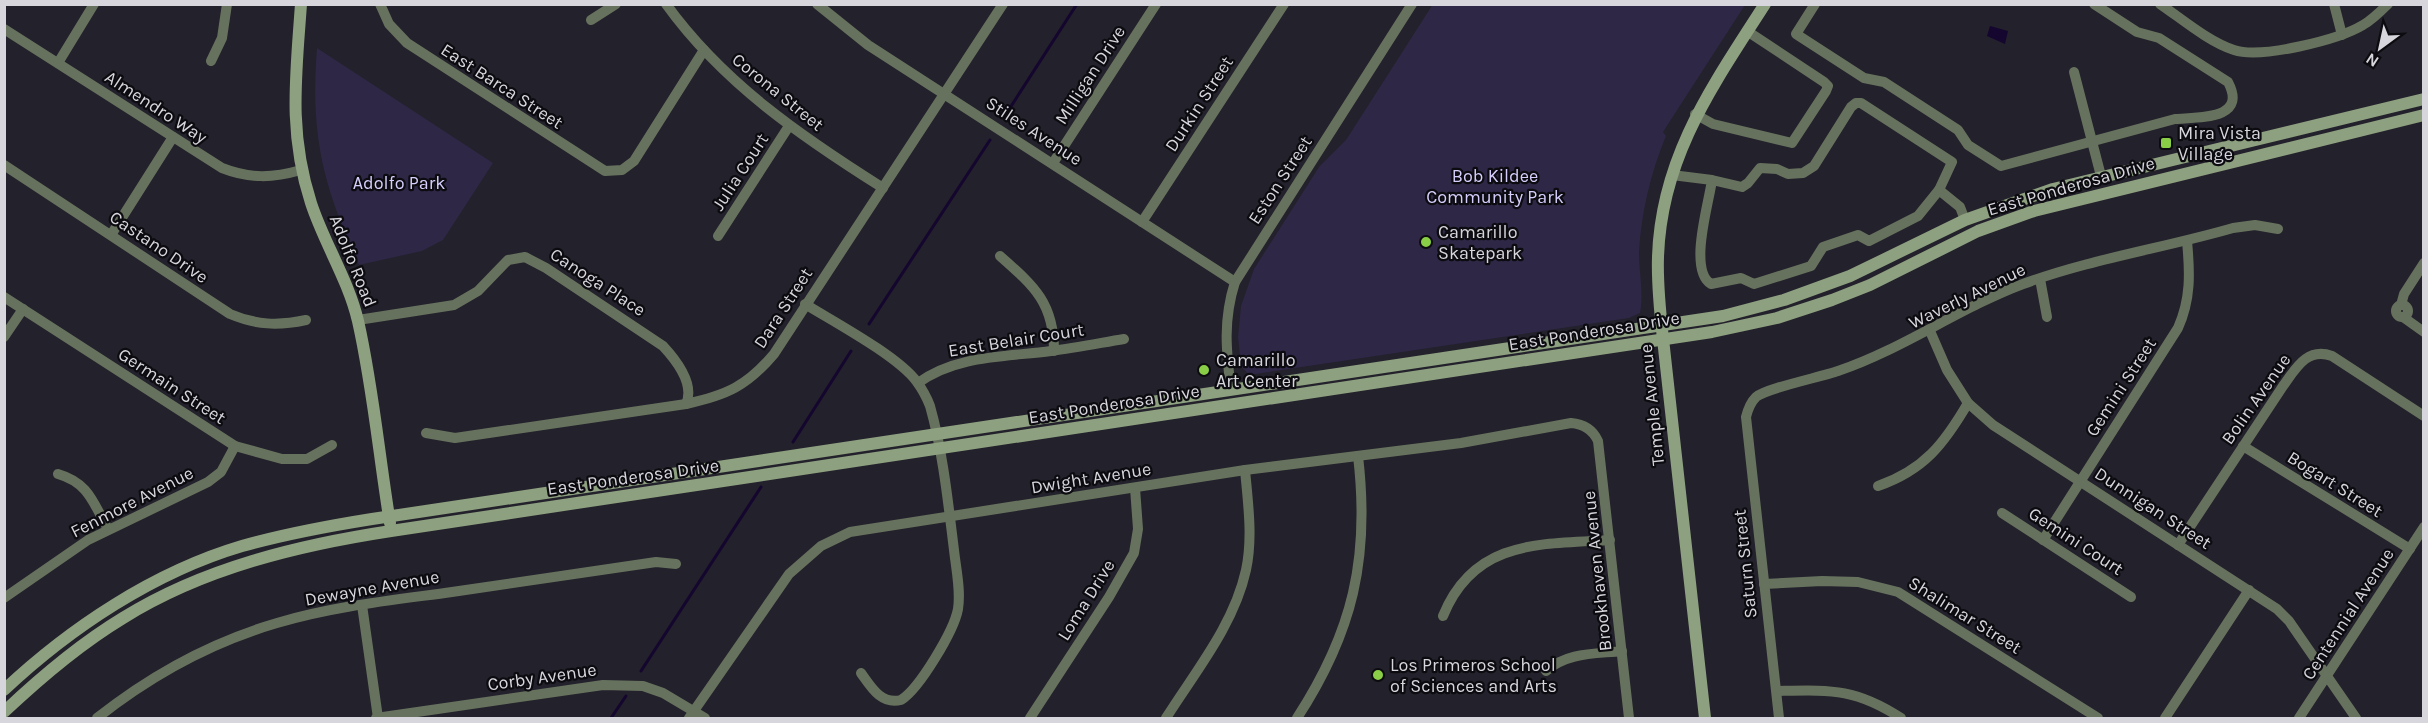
<svg xmlns="http://www.w3.org/2000/svg" width="2428" height="723" viewBox="0 0 2428 723" font-family="Karla,sans-serif">
<rect width="100%" height="100%" fill="#23212b"/>
<g fill="#2e2746">
<path d="M1433,4l312,1 -82,127 3,4c-15,36 -25,77 -27,117 0,19 5,41 1,60l-11,5 -380,57 -8,-9 -3,-29 3,-31 13,-37 65,-102 27,-27z"/>
<path d="M317,48l176,115 -50,77 -21,11 -63,14c-36,-79 -49,-129 -42,-217z"/>
</g>
<polygon fill="#14062e" points="1990,26 2008,31 2005,44 1987,36"/>
<g fill="none" stroke-linecap="round" stroke-linejoin="round">
<g stroke="#14062e" stroke-width="3">
<polyline points="1006,114 1077,4"/>
<polyline points="869,324 990,140"/>
<polyline points="793,442 851,351"/>
<polyline points="641,671 761,487"/>
<polyline points="611,718 626,696"/>
</g>
<g stroke="#66725e" stroke-width="10">
<polyline points="380,4 389,24 407,43 605,171 622,170 634,161 704,50"/>
<path d="M666,4c57,79 136,133 217,184"/>
<polyline points="817,4 868,45 1235,282"/>
<path d="M1815,4l-19,30 68,44 20,4 74,48 10,15 33,21 174,-47c24,-2 73,1 53,-37l-69,-44 -22,-6 -43,-28"/>
<path d="M2160,4c22,15 49,38 74,46 27,9 104,-10 129,-25 9,-5 17,-13 25,-21"/>
<polyline points="2334,4 2342,35"/>
<polyline points="591,20 616,4"/>
<path d="M4,29l218,139c28,11 51,10 79,2"/>
<polyline points="211,61 222,38 227,4"/>
<polyline points="58,63 94,4"/>
<polyline points="2074,72 2101,176"/>
<polyline points="1695,114 1713,124 1792,143 1826,91 1828,86 1824,82 1747,31"/>
<polyline points="1053,163 1156,4"/>
<path d="M4,165l226,149c26,11 48,12 76,6"/>
<path d="M1672,175l40,5 30,7 6,-4 12,-15 17,1 11,5 15,-1 11,-7 37,-59 5,-4h5l91,59 -13,28 -21,26 -49,25 -11,-6 -35,12 -12,19 -57,18 -13,-6 -30,6c-23,-14 -2,-81 1,-104"/>
<polyline points="1939,190 1960,207 1965,220"/>
<polyline points="1142,222 1284,4"/>
<polyline points="111,235 173,137"/>
<polyline points="718,236 789,126"/>
<path d="M1000,256c34,30 54,47 54,95"/>
<polyline points="2040,279 2047,317"/>
<polyline points="4,297 235,446 282,459 307,459 332,445"/>
<path d="M805,304c29,18 93,52 112,78 5,7 10,16 13,24 13,46 18,96 24,144 2,19 7,40 4,59 -4,22 -39,80 -57,91 -20,5 -30,-13 -40,-27"/>
<circle cx="2402" cy="311" r="6"/>
<polyline points="2401,305 2404,294 2424,263"/>
<polyline points="2403,317 2424,332"/>
<path d="M358,320l96,-15 24,-14 30,-31 17,-3 21,11 117,78c13,14 32,38 23,58"/>
<polyline points="1930,331 1947,370 1968,403 1993,425 2277,609 2289,621 2356,718"/>
<polyline points="4,337 23,309"/>
<path d="M918,383c38,-28 88,-26 133,-32 24,-3 49,-8 73,-12"/>
<path d="M1231,390c-5,-40 -8,-70 4,-108l177,-278"/>
<path d="M426,433l29,5 231,-34c41,-9 61,-18 88,-50l229,-350"/>
<polyline points="2243,446 2410,549"/>
<path d="M58,474c31,9 35,29 50,55"/>
<path d="M1878,486c46,-16 66,-42 90,-83"/>
<polyline points="2002,513 2131,597"/>
<path d="M2043,540l135,-212c13,-29 12,-55 9,-87"/>
<path d="M2178,545l105,-159c13,-18 24,-39 49,-30l92,60"/>
<polyline points="1764,584 1822,581 1858,582 1898,592 2098,718"/>
<polyline points="4,598 88,540 208,482 221,472 235,446"/>
<polyline points="362,605 378,718"/>
<path d="M1443,616c31,-76 96,-72 167,-76"/>
<path d="M1546,671c21,-19 50,-17 76,-20"/>
<path d="M1777,691c54,-1 78,-3 124,27"/>
<path d="M97,718c53,-42 115,-76 180,-95 57,-17 117,-23 175,-31 68,-10 136,-20 204,-30l20,2"/>
<polyline points="376,718 603,685 643,686 663,693 705,718"/>
<path d="M689,718l100,-144 32,-28 29,-14 395,-62 216,-27 110,-20c13,1 22,7 27,18l31,277"/>
<polyline points="1030,718 1109,597 1134,553 1138,529 1135,488"/>
<path d="M1166,718c29,-46 68,-93 80,-148 7,-32 2,-67 -1,-100"/>
<path d="M1297,718c56,-86 73,-160 61,-262"/>
<path d="M1779,718l-33,-301c2,-8 4,-14 10,-20 11,-9 65,-20 82,-26 65,-22 121,-63 185,-87 68,-25 141,-36 210,-56l22,-3 23,4"/>
<polyline points="2165,718 2249,590"/>
<polyline points="2299,718 2424,527"/>
</g>
<g stroke="#8da07f" stroke-width="12">
<path d="M301,4c-5,72 -13,128 10,199 13,40 37,76 47,118 15,66 21,135 32,202"/>
<path d="M4,690c66,-62 150,-118 238,-144 43,-12 86,-20 130,-27l1351,-203 61,-16 66,-24 115,-56 88,-31 371,-90"/>
<path d="M4,712c37,-35 76,-68 119,-94 80,-50 176,-73 268,-87l1321,-199 65,-14 55,-18 38,-15 108,-54 56,-20 390,-96"/>
<path d="M1705,718l-42,-379c-3,-27 -6,-54 -5,-82 3,-100 55,-172 107,-253"/>
</g>
</g>
<g fill="#8ace48" stroke="#0c0b10" stroke-width="2">
<rect x="2160" y="137" width="12" height="12" rx="3"/>
<circle cx="1426" cy="242" r="6"/>
<circle cx="1204" cy="370" r="6"/>
<circle cx="1378" cy="675" r="6"/>
</g>
<g text-anchor="middle" stroke-width="4.5" stroke-linejoin="round" paint-order="stroke">
<g font-size="18" fill="#d7d6dd" stroke="#0c0b10">
<text transform="translate(1090 75) rotate(-57)" y="6">Milligan Drive</text>
<text transform="translate(502 86) rotate(33)" y="6">East Barca Street</text>
<text transform="translate(778 92) rotate(39)" y="6">Corona Street</text>
<text transform="translate(1199 104) rotate(-57)" y="6">Durkin Street</text>
<text transform="translate(156 107) rotate(33)" y="6">Almendro Way</text>
<text transform="translate(1034 131) rotate(33)" y="6">Stiles Avenue</text>
<text transform="translate(740 172) rotate(-57)" y="6">Julia Court</text>
<text transform="translate(1280 180) rotate(-57)" y="6">Eston Street</text>
<text transform="translate(2071 186) rotate(-16)" y="6">East Ponderosa Drive</text>
<text transform="translate(159 247) rotate(34)" y="6">Castano Drive</text>
<text transform="translate(353 261) rotate(68)" y="6">Adolfo Road</text>
<text transform="translate(598 282) rotate(33)" y="6">Canoga Place</text>
<text transform="translate(1967 296) rotate(-26)" y="6">Waverly Avenue</text>
<text transform="translate(783 308) rotate(-57)" y="6">Dara Street</text>
<text transform="translate(1594 331) rotate(-9)" y="6">East Ponderosa Drive</text>
<text transform="translate(1016 340) rotate(-9)" y="6">East Belair Court</text>
<text transform="translate(172 386) rotate(33)" y="6">Germain Street</text>
<text transform="translate(2121 387) rotate(-57)" y="6">Gemini Street</text>
<text transform="translate(2256 399) rotate(-55)" y="6">Bolin Avenue</text>
<text transform="translate(1114 404) rotate(-9)" y="6">East Ponderosa Drive</text>
<text transform="translate(1652 405) rotate(-96)" y="6">Temple Avenue</text>
<text transform="translate(633 477) rotate(-8)" y="6">East Ponderosa Drive</text>
<text transform="translate(1091 478) rotate(-9)" y="6">Dwight Avenue</text>
<text transform="translate(2335 484) rotate(32)" y="6">Bogart Street</text>
<text transform="translate(132 502) rotate(-27)" y="6">Fenmore Avenue</text>
<text transform="translate(2153 508) rotate(33)" y="6">Dunnigan Street</text>
<text transform="translate(2076 541) rotate(33)" y="6">Gemini Court</text>
<text transform="translate(1745 564) rotate(-96)" y="6">Saturn Street</text>
<text transform="translate(1597 571) rotate(-96)" y="6">Brookhaven Avenue</text>
<text transform="translate(372 588) rotate(-10)" y="6">Dewayne Avenue</text>
<text transform="translate(1086 600) rotate(-58)" y="6">Loma Drive</text>
<text transform="translate(2348 614) rotate(-57)" y="6">Centennial Avenue</text>
<text transform="translate(1965 615) rotate(32)" y="6">Shalimar Street</text>
<text transform="translate(542 677) rotate(-8)" y="6">Corby Avenue</text>
</g>
<g font-size="18" fill="#d7d6dd" stroke="#0c0b10" text-anchor="start">
<text x="2178" y="139">Mira Vista<tspan x="2178" dy="21">Village</tspan></text>
<text x="1438" y="238">Camarillo<tspan x="1438" dy="21">Skatepark</tspan></text>
<text x="1216" y="366">Camarillo<tspan x="1216" dy="21">Art Center</tspan></text>
<text x="1390" y="671">Los Primeros School<tspan x="1390" dy="21">of Sciences and Arts</tspan></text>
</g>
<g font-size="18" fill="#d6cefc" stroke="#0c0b10">
<text x="1495" y="182">Bob Kildee<tspan x="1495" dy="21">Community Park</tspan></text>
<text x="399" y="189">Adolfo Park</text>
</g>
</g>
<rect width="2428" height="723" fill="none" stroke="#d7d6dd" stroke-width="12"/>
<g transform="translate(2380 48) rotate(213)" stroke="#0c0b10" stroke-width="4.5" paint-order="stroke">
<path d="M0-4.5L10 22L0 15L-10 22Z" fill="#d7d6dd"/>
<text y="-9" font-size="16" font-weight="bold" text-anchor="middle" fill="#d7d6dd">N</text>
</g>
</svg>
